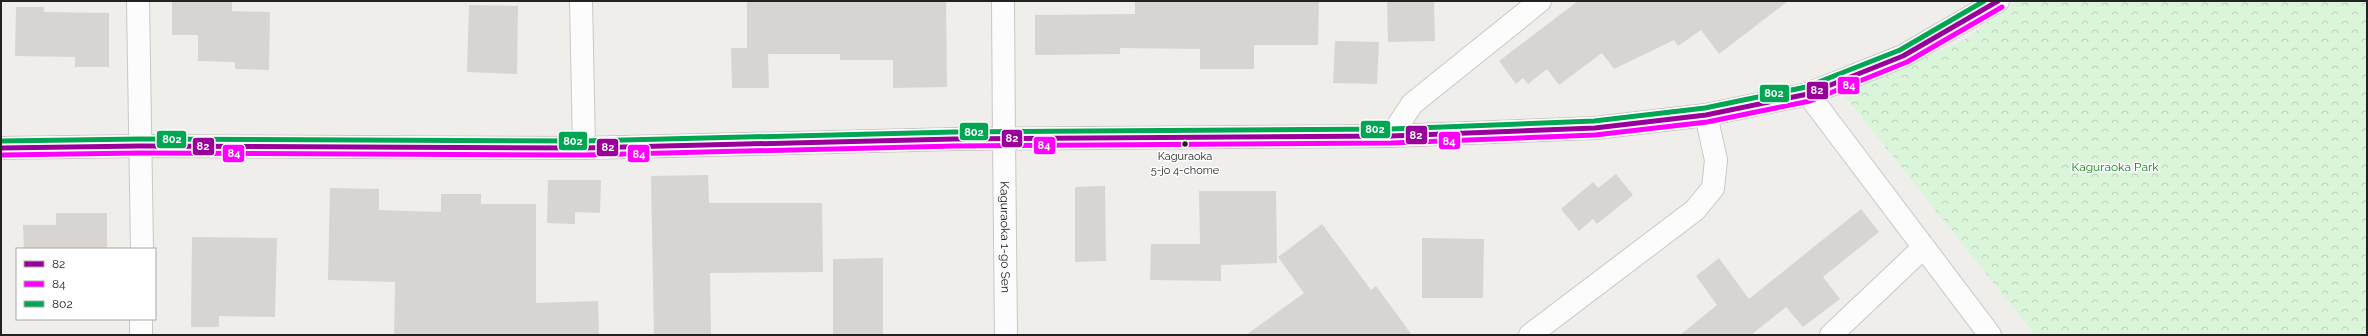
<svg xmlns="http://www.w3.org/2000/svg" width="2368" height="336" viewBox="0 0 2368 336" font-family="Raleway,sans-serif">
<defs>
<pattern id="park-crowns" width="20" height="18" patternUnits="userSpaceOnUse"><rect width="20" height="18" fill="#daf5da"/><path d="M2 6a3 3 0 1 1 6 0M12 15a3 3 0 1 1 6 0" fill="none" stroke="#bbd2bb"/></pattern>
</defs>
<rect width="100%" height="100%" fill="#f0eeeb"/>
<polygon fill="url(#park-crowns)" points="2016,1 2367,1 2367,335 2035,335 1840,90 1961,42"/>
<g fill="#d7d4d2">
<polygon points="172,1 232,1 232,11 270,12 269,70 235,69 235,62 198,61 198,35 172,35"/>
<polygon points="747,1 946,1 947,87 893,88 893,60 840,60 840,54 768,54 769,88 732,88 731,48 747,48"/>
<polygon points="1135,1 1319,1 1318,45 1254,45 1254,69 1200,69 1200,49 1120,48 1120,54 1035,55 1035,15 1135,14"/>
<polygon points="1387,1 1434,1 1435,41 1388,42"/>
<polygon points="1578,1 1788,1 1719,54 1701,30 1678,46 1674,40 1614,69 1602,53 1559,85 1547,69 1528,84 1523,78 1516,84 1499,61"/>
<polygon points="469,5 518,6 517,74 467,72"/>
<polygon points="16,7 44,7 44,12 109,13 109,67 75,67 75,57 15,56"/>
<polygon points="1335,41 1379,42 1377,84 1333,83"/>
<polygon points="1616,174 1633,195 1597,224 1593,219 1579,231 1561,209 1593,182 1598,188"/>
<polygon points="708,175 709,203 822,203 823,272 710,273 711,335 654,335 651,176"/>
<polygon points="548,180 601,180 600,213 575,212 575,224 547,223"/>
<polygon points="1105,186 1106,261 1075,262 1075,187"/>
<polygon points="330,188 379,189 379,210 441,212 441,194 481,194 481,204 536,204 536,303 598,301 599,335 394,335 395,282 328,280"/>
<polygon points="1199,191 1276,191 1277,263 1221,265 1221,281 1150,280 1151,244 1200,244"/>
<polygon points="1861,209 1879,232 1823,277 1840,299 1803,327 1786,307 1751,335 1680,335 1717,305 1696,276 1719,258 1749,299"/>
<polygon points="56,213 107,213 107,249 24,249 23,225 56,225"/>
<polygon points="1322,224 1371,290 1376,286 1412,335 1246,335 1304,293 1278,257"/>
<polygon points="192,237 277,238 275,317 219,316 219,327 191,327"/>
<polygon points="1422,238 1484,239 1483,298 1422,298"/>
<polygon points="883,258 883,335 833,335 833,259"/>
</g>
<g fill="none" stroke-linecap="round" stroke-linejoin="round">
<g stroke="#c9c8c7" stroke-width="24">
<g id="minor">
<polyline points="138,1 142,249"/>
<polyline points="581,1 584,148"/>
<polyline points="1003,1 1004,139"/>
<polyline points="1808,94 1990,335"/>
<polyline points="1391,136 1412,104 1540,1"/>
<polyline points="141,335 141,319"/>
<polyline points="1530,335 1695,210 1713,188 1716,160 1706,115"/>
<polyline points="1831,335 1923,248"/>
</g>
</g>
<g stroke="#c9c8c7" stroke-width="24">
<g id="tertiary">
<path id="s1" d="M1004,139l2,196"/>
<polyline points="1,148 140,146 584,148 954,139 1391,136 1595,128 1706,115 1808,94 1903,56 1998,1"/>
</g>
</g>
<use href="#minor" stroke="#fdfcfc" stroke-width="22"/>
<use href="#tertiary" stroke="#fdfcfc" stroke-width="22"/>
<g stroke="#fff" stroke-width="8">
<polyline id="bus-1" points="1,148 140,146 584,148 954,139 1391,136 1595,128 1706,115 1808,94 1903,56 1998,1"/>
</g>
<g stroke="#fff" stroke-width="8">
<polyline id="bus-2" points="1,155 140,153 584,155 954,146 1391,143 1595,135 1707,122 1810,101 1907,62 2002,7"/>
</g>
<g stroke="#fff" stroke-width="8">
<polyline id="bus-3" points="1,141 140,139 584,141 954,132 1391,129 1594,121 1705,108 1806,87 1900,50 1984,1"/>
</g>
<use href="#bus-1" stroke="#909" stroke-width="5"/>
<use href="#bus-2" stroke="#f0f" stroke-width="5"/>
<use href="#bus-3" stroke="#00a651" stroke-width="5"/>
</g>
<circle fill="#222" stroke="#fff" stroke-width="1.5" cx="1185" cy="144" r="3.5"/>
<g text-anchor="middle" stroke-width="3" stroke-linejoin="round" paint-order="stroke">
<g font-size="11" fill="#222" stroke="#fff">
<text x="1185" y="160">Kaguraoka<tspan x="1185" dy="14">5-jo 4-chome</tspan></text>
</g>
<g font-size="12" fill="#0c8416" stroke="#fff">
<text x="2115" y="171">Kaguraoka Park</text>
</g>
<g font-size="12" fill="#222" stroke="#fff">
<text dy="4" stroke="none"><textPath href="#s1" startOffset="98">Kaguraoka 1-go Sen</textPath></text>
</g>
</g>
<g stroke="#fff" stroke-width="1.5">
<rect x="1837" y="76" width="23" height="19" rx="4" fill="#f0f"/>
<rect x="1806" y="81" width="23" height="19" rx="4" fill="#909"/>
<rect x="1759" y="84" width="31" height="19" rx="4" fill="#00a651"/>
<rect x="1360" y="120" width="31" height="19" rx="4" fill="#00a651"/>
<rect x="959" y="122" width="30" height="19" rx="4" fill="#00a651"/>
<rect x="1405" y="125" width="23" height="20" rx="4" fill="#909"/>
<rect x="1001" y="129" width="22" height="19" rx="4" fill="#909"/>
<rect x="156" y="130" width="31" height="19" rx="4" fill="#00a651"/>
<rect x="1438" y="131" width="23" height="19" rx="4" fill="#f0f"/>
<rect x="558" y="131" width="30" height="20" rx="4" fill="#00a651"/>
<rect x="1033" y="136" width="23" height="19" rx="4" fill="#f0f"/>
<rect x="192" y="137" width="23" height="19" rx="4" fill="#909"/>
<rect x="596" y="138" width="23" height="19" rx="4" fill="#909"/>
<rect x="222" y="144" width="23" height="19" rx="4" fill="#f0f"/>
<rect x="627" y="144" width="23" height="19" rx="4" fill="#f0f"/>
</g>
<g font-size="11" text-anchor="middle" font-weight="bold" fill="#fff">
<text x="1849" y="89">84</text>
<text x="1817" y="94">82</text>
<text x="1774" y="97">802</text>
<text x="1375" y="133">802</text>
<text x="974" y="136">802</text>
<text x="1416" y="139">82</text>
<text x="1012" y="142">82</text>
<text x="172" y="143">802</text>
<text x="1449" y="145">84</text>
<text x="573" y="145">802</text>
<text x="1044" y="149">84</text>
<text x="203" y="150">82</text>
<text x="608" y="151">82</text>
<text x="234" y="157">84</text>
<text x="639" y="158">84</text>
</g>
<rect width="2368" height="336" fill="none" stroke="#222222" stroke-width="4"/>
<rect x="16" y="248" width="140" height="72" fill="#ffffff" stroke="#a7a7a7"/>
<rect x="24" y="261" width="20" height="6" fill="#990099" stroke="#a7a7a7"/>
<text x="52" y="268" font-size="12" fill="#222222">82</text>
<rect x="24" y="281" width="20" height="6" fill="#ff00ff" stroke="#a7a7a7"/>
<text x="52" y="288" font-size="12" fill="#222222">84</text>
<rect x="24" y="301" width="20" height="6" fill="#00a651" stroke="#a7a7a7"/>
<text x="52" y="308" font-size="12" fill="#222222">802</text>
</svg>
